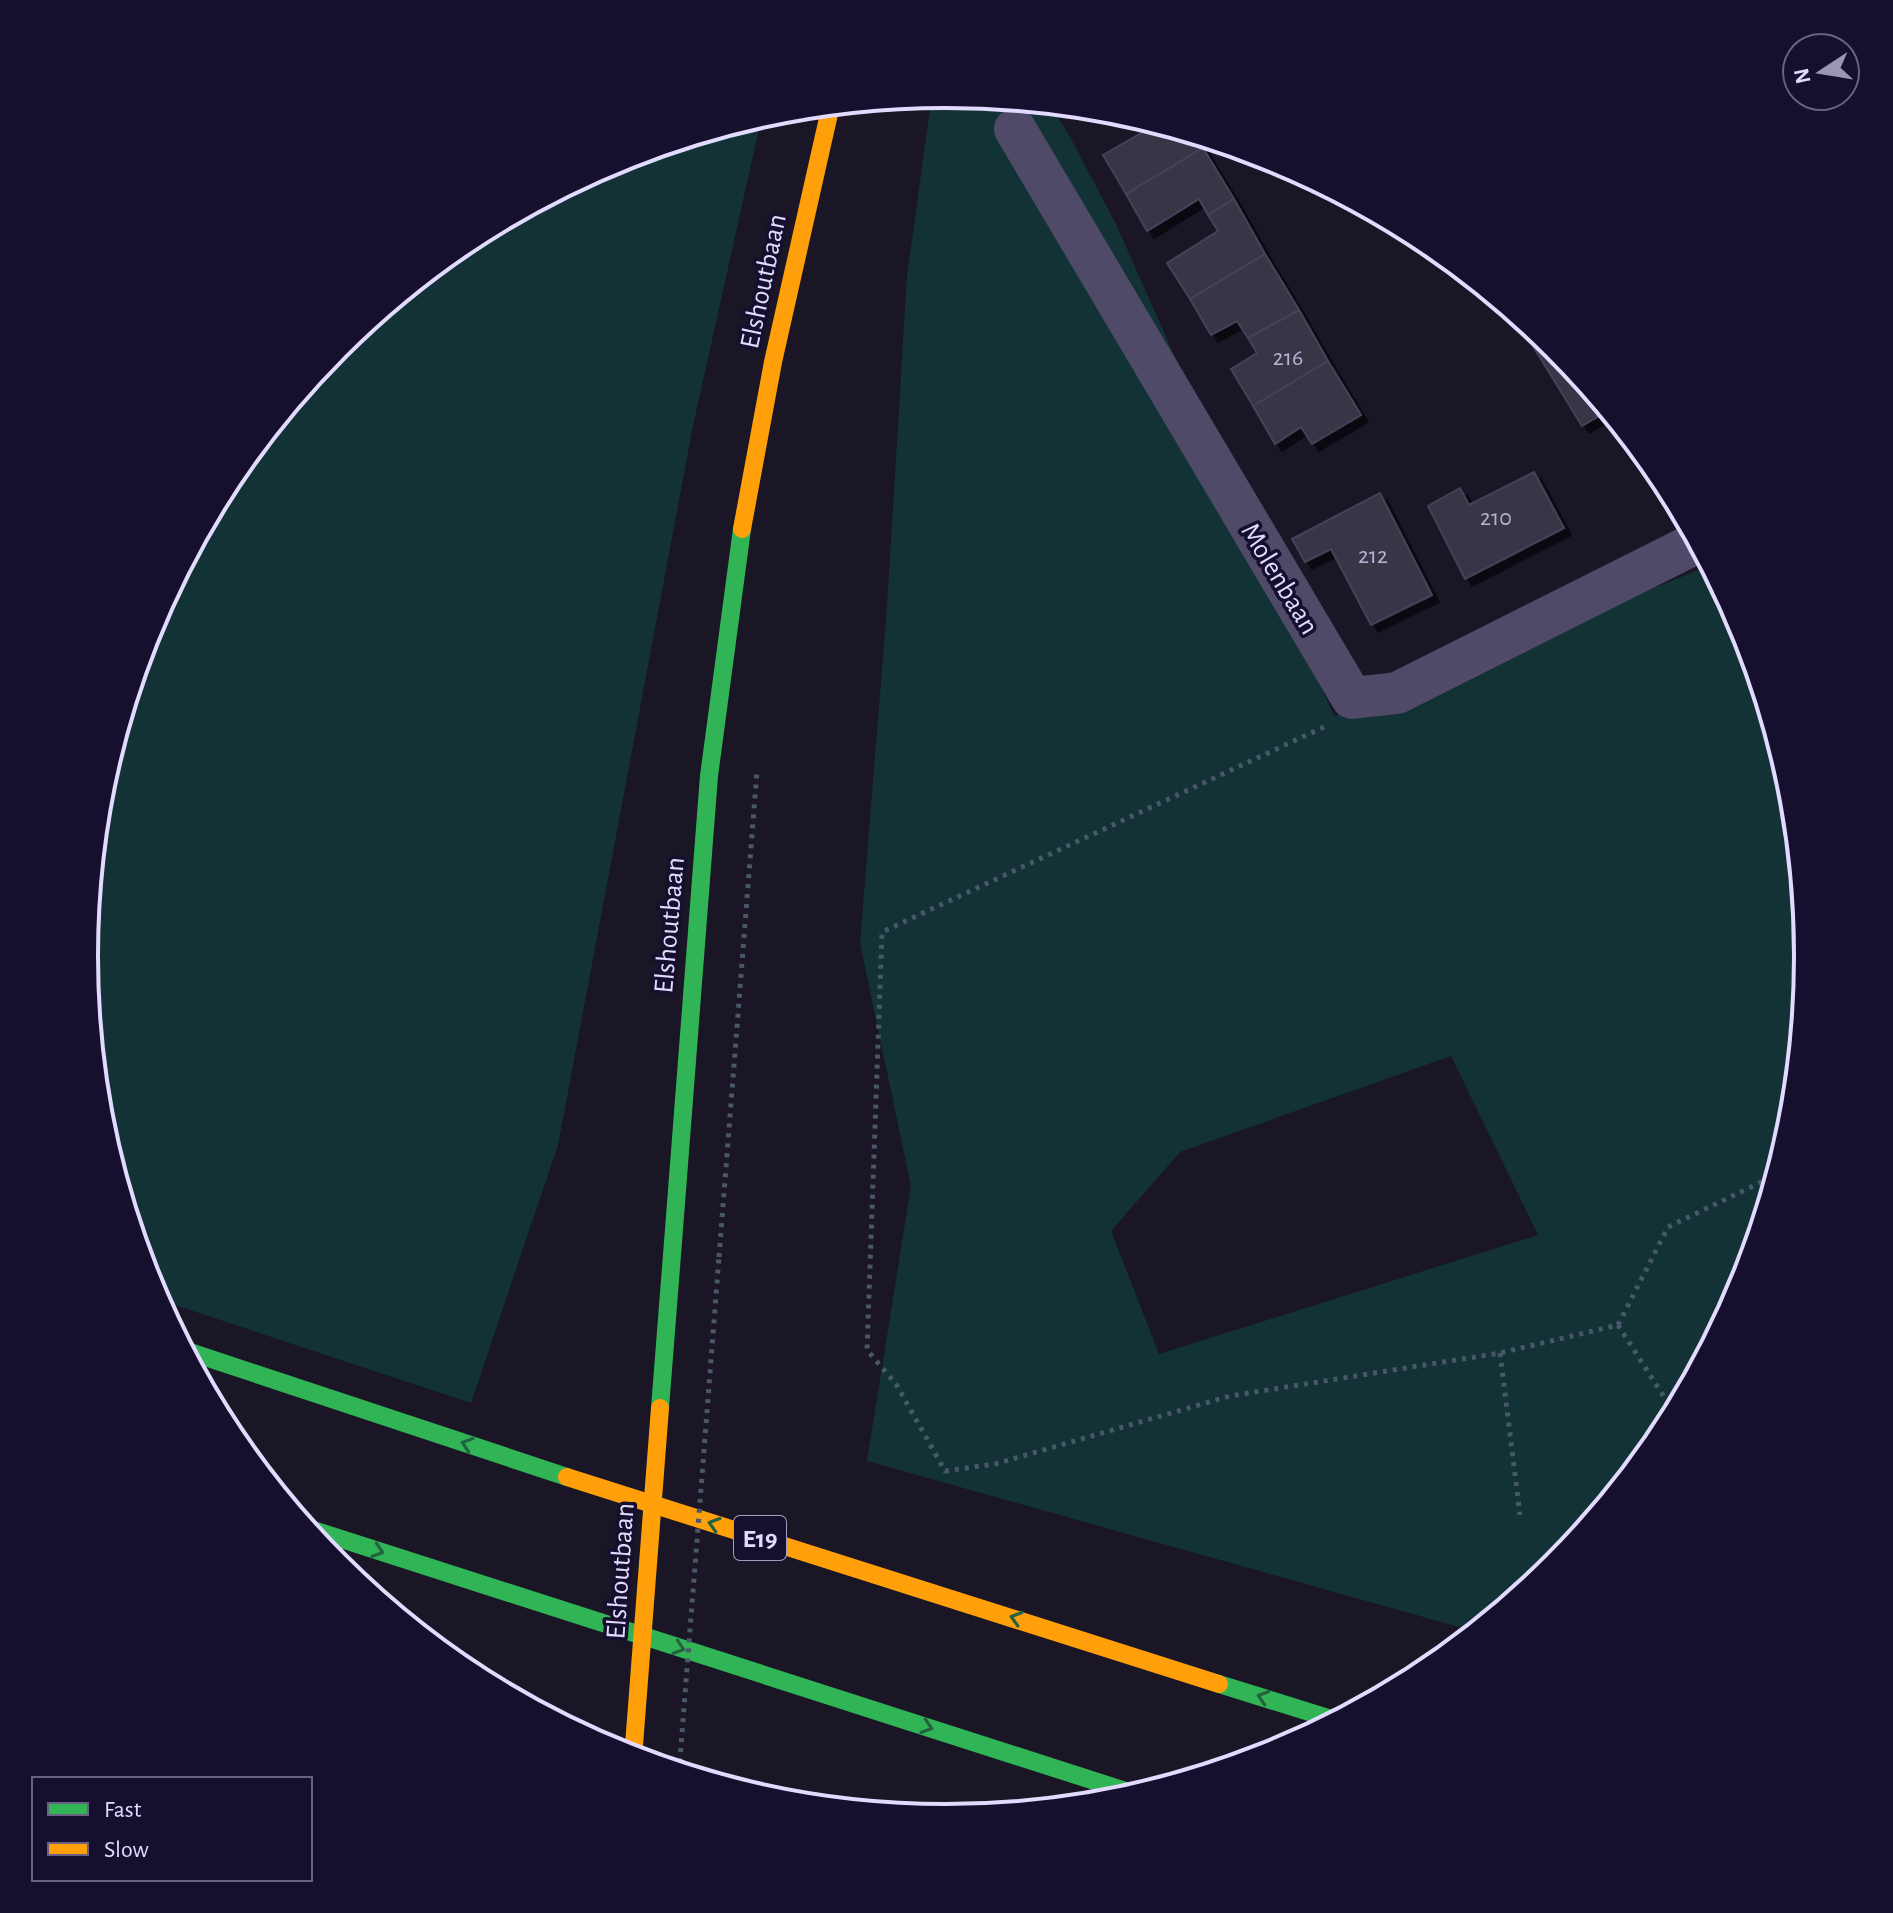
<svg xmlns="http://www.w3.org/2000/svg" width="1893" height="1913" viewBox="0 0 1893 1913" font-family="'Alegreya Sans',sans-serif">
<defs>
<filter id="shadow"><feDropShadow dx="7" dy="7" stdDeviation="0" flood-color="#0009"/></filter>
</defs>
<rect width="100%" height="100%" fill="#1a1626"/>
<g fill="#123236" fill-rule="evenodd">
<path d="M947,94l103,10 20,33 46,87 218,492 377,-151 33,62 49,162 16,168 -17,168 -49,162 -80,149 -107,131 -79,65 -610,-171 44,-275 -51,-243 27,-336 20,-331 25,-181zM1451,1056l87,179 -379,119 -48,-123 69,-79z"/>
<polygon points="762,115 693,426 558,1145 471,1403 157,1299 149,1286 100,1124 84,956 93,863 100,853 105,775 150,626 230,477 337,346 468,239 617,159"/>
</g>
<path fill="#071b4c" d="M105,775c3,28 4,64 -12,88l8,-75z"/>
<g fill="#393447" stroke="#474159" stroke-width="2" filter="url(#shadow)">
<polygon points="1153,122 1195,135 1203,148 1126,194 1103,155 1155,125"/>
<polygon points="1203,148 1234,199 1208,215 1199,199 1147,231 1126,194"/>
<polygon points="1234,199 1265,254 1190,299 1167,263 1218,231 1208,215"/>
<polygon points="1265,254 1299,310 1248,338 1237,321 1211,335 1190,299"/>
<polygon points="1299,310 1328,361 1253,406 1231,369 1257,353 1248,338"/>
<polygon points="1525,321 1557,347 1609,410 1582,426 1520,325"/>
<polygon points="1328,361 1361,415 1312,444 1301,427 1275,444 1253,406"/>
<polygon points="1534,472 1564,528 1465,579 1428,506 1460,488 1469,505"/>
<polygon points="1380,493 1432,595 1371,625 1331,549 1305,562 1292,539"/>
</g>
<g fill="none" stroke-linecap="round" stroke-linejoin="round">
<g stroke="#485769" stroke-width="5" stroke-dasharray="4 6" stroke-linecap="butt">
<polyline points="1324,727 882,932 867,1350 896,1384 945,1471 995,1464 1230,1396 1500,1353 1618,1325 1668,1227 1778,1174"/>
<polyline points="719,1257 757,771"/>
<polyline points="1618,1325 1675,1414"/>
<polyline points="1500,1353 1520,1515"/>
</g>
<polyline stroke="#4e4a67" stroke-width="42" points="1015,129 1352,698 1397,693 1698,542"/>
<g stroke="#30b455" stroke-width="18">
<polyline points="673,1242 709,776 742,529"/>
<polyline points="184,1350 567,1477"/>
<polyline points="304,1527 1138,1795"/>
<polyline points="1219,1684 1338,1721"/>
</g>
<g stroke="#ff9f0a" stroke-width="18">
<polyline points="742,529 773,362 831,105"/>
<polyline points="567,1477 1219,1684"/>
</g>
<polyline stroke="#485769" stroke-width="5" stroke-dasharray="4 6" stroke-linecap="butt" points="679,1772 719,1257"/>
<polyline stroke="#30b455" stroke-width="18" points="660,1408 673,1242"/>
<polyline stroke="#ff9f0a" stroke-width="18" points="633,1758 660,1408"/>
</g>
<defs><path id="oneway-chevron" d="M-2-3.5L2.5 0L-2 3.5" fill="none" stroke-width="1.6" stroke-linecap="round" stroke-linejoin="round" transform="scale(2)"/></defs>
<g stroke="#236241">
<use href="#oneway-chevron" transform="translate(467 1444) rotate(-162)"/>
<use href="#oneway-chevron" transform="translate(714 1524) rotate(-163)"/>
<use href="#oneway-chevron" transform="translate(378 1551) rotate(18)"/>
<use href="#oneway-chevron" transform="translate(1016 1618) rotate(-163)"/>
<use href="#oneway-chevron" transform="translate(679 1648) rotate(18)"/>
<use href="#oneway-chevron" transform="translate(1263 1697) rotate(-162)"/>
<use href="#oneway-chevron" transform="translate(927 1727) rotate(18)"/>
</g>
<g text-anchor="middle" stroke-width="7" stroke-linejoin="round" paint-order="stroke">
<g font-size="24" fill="#b8b1d1">
<text x="1288" y="365">216</text>
<text x="1496" y="525">210</text>
<text x="1373" y="563">212</text>
</g>
<rect fill="#160f2d" stroke="#a59ec0" stroke-width="2" x="734" y="1516" width="52" height="44" rx="6"/>
<g font-size="26" font-weight="bold" fill="#e2dbff">
<text x="760" y="1547">E19</text>
</g>
<g font-size="28" fill="#e2dbff" stroke="#160f2d">
<text transform="translate(762 281) rotate(-78)" y="10">Elshoutbaan</text>
<text transform="translate(1281 578) rotate(59)" y="10">Molenbaan</text>
<text transform="translate(668 925) rotate(-85)" y="10">Elshoutbaan</text>
<text transform="translate(619 1571) rotate(-86)" y="10">Elshoutbaan</text>
</g>
</g>
<path d="M0 0H1893V1913H0ZM98 956a848 848 0 1 1 1696 0a848 848 0 1 1-1696 0Z" fill="#160f2d" fill-rule="evenodd"/>
<path fill="none" stroke="#e2dbff" stroke-width="4" d="M98 956a848 848 0 1 1 1696 0a848 848 0 1 1-1696 0Z"/>
<rect x="32" y="1777" width="280" height="104" fill="#160f2d" stroke="#686181" stroke-width="2"/>
<rect x="48" y="1803" width="40" height="12" fill="#30b455" stroke="#686181" stroke-width="2"/>
<text x="104" y="1817" font-size="24" fill="#e2dbff">Fast</text>
<rect x="48" y="1843" width="40" height="12" fill="#ff9f0a" stroke="#686181" stroke-width="2"/>
<text x="104" y="1857" font-size="24" fill="#e2dbff">Slow</text>
<g transform="translate(1821 72) rotate(258)"><circle r="38" fill="#160f2d" stroke="#686181" stroke-width="2"/>
<path d="M0-6L14 30L0 20L-14 30Z" fill="#9c96b3"/>
<text y="-12" font-size="22" font-weight="bold" text-anchor="middle" fill="#e2dbff">N</text>
</g>
</svg>
